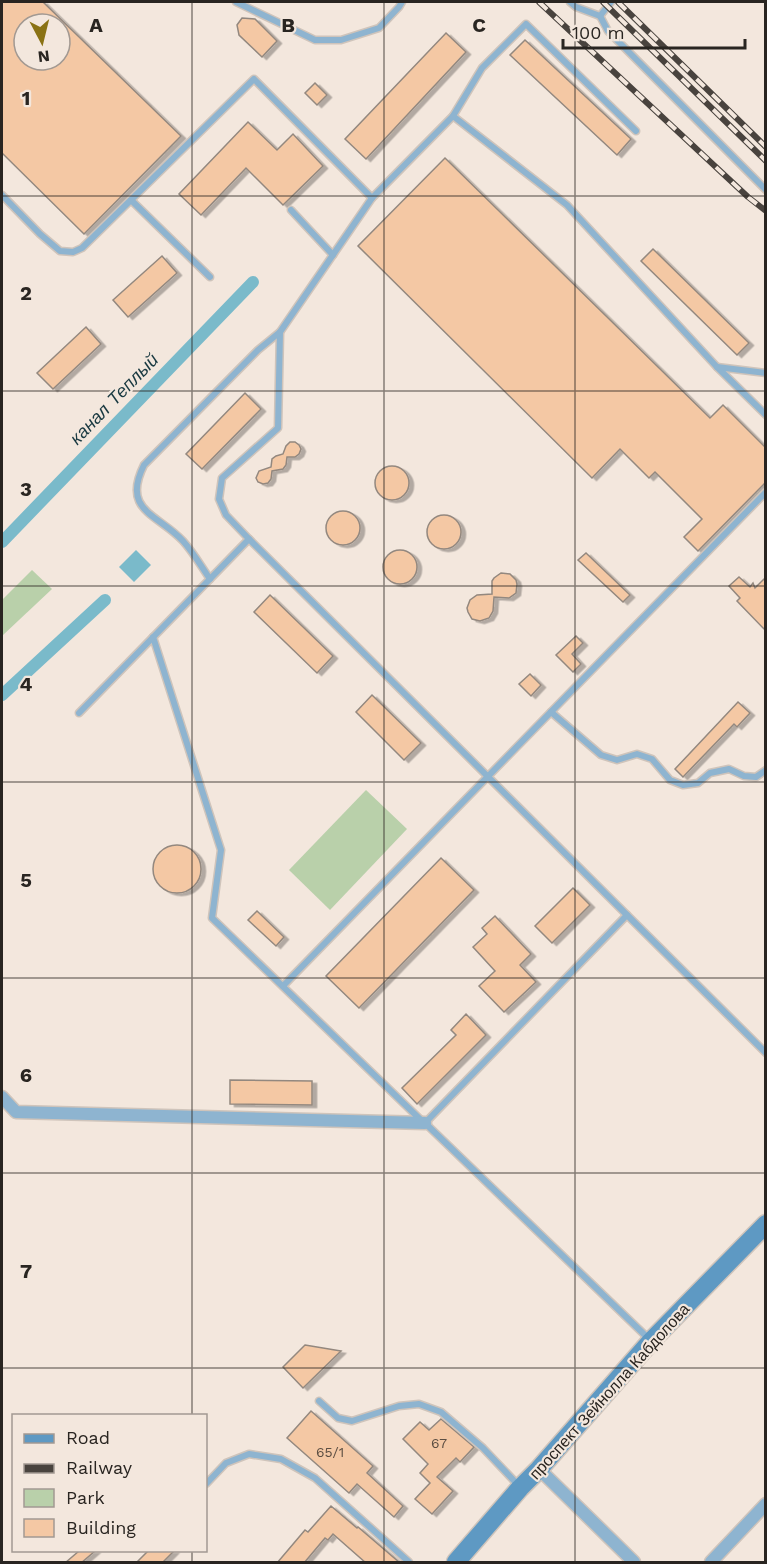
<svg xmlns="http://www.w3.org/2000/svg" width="767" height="1564" viewBox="0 0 767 1564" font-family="'Work Sans',sans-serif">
<defs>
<filter id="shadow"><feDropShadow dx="4.5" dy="2.5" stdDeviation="0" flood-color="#0004"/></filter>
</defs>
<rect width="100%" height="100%" fill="#f3e7dd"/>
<g fill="#b9d0aa">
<polygon points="32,570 52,589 2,636 2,600"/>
<polygon points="366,790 407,829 330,910 289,870"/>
</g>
<polygon fill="#7abaca" points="136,550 151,565 134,582 119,567"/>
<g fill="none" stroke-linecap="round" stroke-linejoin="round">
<g stroke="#7abaca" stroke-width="12">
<polyline points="2,542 253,282"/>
<polyline points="2,695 105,600"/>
</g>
</g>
<g fill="#f4c8a4" stroke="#93887f" stroke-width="1.5" fill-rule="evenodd" filter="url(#shadow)">
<path d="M2,2h41l138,134 -97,98 -82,-81zM24,24h36v36h-36z"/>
<polygon points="242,18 255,19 277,41 262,57 239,35 237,25"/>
<polygon points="446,33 466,52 366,159 345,139"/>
<polygon points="525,40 631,139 617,155 510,55"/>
<polygon points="315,83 327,95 317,105 305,93"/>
<polygon points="248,122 277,150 293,134 323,166 283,205 246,168 201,215 179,194"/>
<polygon points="445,158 710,418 723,405 765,447 765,483 698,551 684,537 702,519 655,472 649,478 620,449 592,478 358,246"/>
<polygon points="653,249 749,343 737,355 641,261"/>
<polygon points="162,256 177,273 128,317 113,300"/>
<polygon points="86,327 101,344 53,389 37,373"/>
<polygon points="245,393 261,409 202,469 186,454"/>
<polygon points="290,442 295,442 299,445 301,449 299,454 295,457 287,457 286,465 283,469 272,471 271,479 268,483 263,484 258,482 256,478 259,471 271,467 272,459 276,456 283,454 286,446"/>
<circle cx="392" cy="483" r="17"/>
<circle cx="343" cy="528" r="17"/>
<circle cx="444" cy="532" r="17"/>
<circle cx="400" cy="567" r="17"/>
<polygon points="586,553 630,595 623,602 578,560"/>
<polygon points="501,573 510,574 516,580 517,584 516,593 509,598 494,597 493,611 489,618 480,621 472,619 468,612 467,608 470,600 477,595 492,594 492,581 494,578"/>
<polygon points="739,577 750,587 753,583 755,588 765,578 765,630 737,601 740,598 729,586"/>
<polygon points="270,595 333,656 317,673 254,612"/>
<polygon points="576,636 583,643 572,654 581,664 573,672 556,655"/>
<polygon points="530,674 541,685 531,696 519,684"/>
<polygon points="372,695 421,743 404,760 356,712"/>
<polygon points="738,702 750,713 737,727 734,724 683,777 675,769"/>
<circle cx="177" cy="869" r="24"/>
<polygon points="441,858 474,890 359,1008 326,976"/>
<polygon points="573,888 590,905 552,943 535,926"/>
<polygon points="257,911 284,937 276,946 248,920"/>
<polygon points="495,916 531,954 520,965 536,982 504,1012 479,986 495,971 473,947 487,934 482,928"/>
<polygon points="466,1014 486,1035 417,1104 402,1088 456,1035 451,1030"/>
<polygon points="230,1080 312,1081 312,1105 230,1104"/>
<polygon points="305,1345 341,1351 303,1388 283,1367"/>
<polygon points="311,1411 373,1466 367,1473 403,1506 394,1517 357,1484 349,1493 287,1438"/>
<polygon points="441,1419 474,1447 460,1462 456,1458 437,1477 453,1491 432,1514 415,1499 430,1483 420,1473 428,1464 403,1439 420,1422 429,1430"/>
<polygon points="331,1506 357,1528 358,1527 400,1563 366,1563 333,1534 328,1540 325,1538 304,1563 277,1563 305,1530 308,1532"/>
<polygon points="79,1551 95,1551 81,1563 65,1563"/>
<polygon points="148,1551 174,1551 162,1563 136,1563"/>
</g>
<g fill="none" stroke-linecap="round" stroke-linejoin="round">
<g stroke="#cfc4bb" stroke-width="9">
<g id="service">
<polyline points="236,2 315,40 341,40 379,28 399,7 402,2"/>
<polyline points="570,2 576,7 600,16 611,2"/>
<polyline points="600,16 608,31 766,190"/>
<polyline points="636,131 526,24 482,68 453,116 567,205 717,367 766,415"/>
<polyline points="2,195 40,234 60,251 73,252 82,248 254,79 372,198"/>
<polyline points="131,200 210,277"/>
<polyline points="291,210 333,255"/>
<polyline points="717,367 766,373"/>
<polyline points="249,539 226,515 219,499 222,478 278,428 280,332 372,198 453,116"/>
<path d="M210,579c-9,-13 -17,-27 -27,-38 -25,-27 -62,-30 -39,-76l114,-115 22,-18"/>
<polyline points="153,637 221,850 212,918 424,1123"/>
<polyline points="551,712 601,755 617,760 637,754 652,759 670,780 683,785 698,783 710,773 729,769 744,776 756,777 766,770"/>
<polyline points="79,713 249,539 627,915"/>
<polyline points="283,986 766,492"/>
<polyline points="649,1339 425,1123 627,915 766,1053"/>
<polyline points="319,1401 338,1418 352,1421 399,1406 419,1404 441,1412 483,1448 520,1487"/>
<polyline points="206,1484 226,1463 249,1454 281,1459 315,1478 409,1562"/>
</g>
</g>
<g stroke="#cfc4bb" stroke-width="15">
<g id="minor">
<polyline points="2,1097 16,1112 425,1123"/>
<polyline points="539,1469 634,1562"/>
<polyline points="711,1562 766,1504"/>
</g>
</g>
<g stroke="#cfc4bb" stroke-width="21">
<polyline id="secondary" points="456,1562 520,1488 539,1469 651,1341 766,1224"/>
</g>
<use href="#service" stroke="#8eb4d0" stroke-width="6"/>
<use href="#minor" stroke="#8eb4d0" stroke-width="12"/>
<use href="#secondary" stroke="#5e99c3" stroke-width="18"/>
<g stroke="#49433e" stroke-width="6">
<g id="rail">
<polyline points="539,2 748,197 766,211"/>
<polyline points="603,2 766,161"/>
<polyline points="618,2 766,147"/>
</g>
</g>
<use href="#rail" stroke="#f3e7dd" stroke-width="4" stroke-dasharray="11" stroke-linecap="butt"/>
</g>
<path fill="none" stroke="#292521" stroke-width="1.5" stroke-opacity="0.55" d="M192,2v1414M384,2v1560M575,2v1560M2,196h764M2,391h764M2,586h764M2,782h764M2,978h764M2,1173h764M2,1368h764M192,1550v12"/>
<g text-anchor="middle" stroke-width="4.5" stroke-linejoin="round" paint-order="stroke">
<g font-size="14" fill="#5c4e42">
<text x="439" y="1448">67</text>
<text x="330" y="1457">65/1</text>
</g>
<g font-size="16" fill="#292521" stroke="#f3e7dd">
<text transform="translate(609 1391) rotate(-48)" y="6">проспект Зейнолла Кабдолова</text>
</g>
<g font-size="18" font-style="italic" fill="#193941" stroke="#f3e7dd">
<text transform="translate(114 399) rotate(-46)" y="6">канал Теплый</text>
</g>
</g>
<g font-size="20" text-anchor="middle" font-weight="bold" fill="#292521" stroke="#f3e7dd" stroke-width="4.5" stroke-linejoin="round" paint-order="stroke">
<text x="96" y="32">A</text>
<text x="288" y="32">B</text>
<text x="479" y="32">C</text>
<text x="26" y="105">1</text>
<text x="26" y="300">2</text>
<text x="26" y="496">3</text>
<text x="26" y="691">4</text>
<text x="26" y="887">5</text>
<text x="26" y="1082">6</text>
<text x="26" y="1278">7</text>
</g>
<rect width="767" height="1564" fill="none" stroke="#292521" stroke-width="6"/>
<rect x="12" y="1414" width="195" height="138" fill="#f3e7dd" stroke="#a29992" stroke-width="1.5"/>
<rect x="24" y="1434" width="30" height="9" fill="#5e99c3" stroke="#a29992" stroke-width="1.5"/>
<text x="66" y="1444" font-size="18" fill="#292521">Road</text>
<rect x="24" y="1464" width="30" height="9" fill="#49433e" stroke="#a29992" stroke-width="1.5"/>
<text x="66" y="1474" font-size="18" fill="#292521">Railway</text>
<rect x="24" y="1489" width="30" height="18" fill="#b9d0aa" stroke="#a29992" stroke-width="1.5"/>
<text x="66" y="1504" font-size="18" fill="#292521">Park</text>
<rect x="24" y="1519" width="30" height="18" fill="#f4c8a4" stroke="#a29992" stroke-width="1.5"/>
<text x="66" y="1534" font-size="18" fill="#292521">Building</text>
<g transform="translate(42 42) rotate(173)"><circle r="28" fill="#f3e7dd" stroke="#a29992" stroke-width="1.5"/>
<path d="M0-4.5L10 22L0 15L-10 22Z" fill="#8a7214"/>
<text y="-9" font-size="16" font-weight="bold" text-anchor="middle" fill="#292521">N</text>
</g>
<path d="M563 39v9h182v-9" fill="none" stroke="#292521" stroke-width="3"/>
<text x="572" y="39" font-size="18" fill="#292521" stroke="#f3e7dd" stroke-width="4.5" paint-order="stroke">100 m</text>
</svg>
